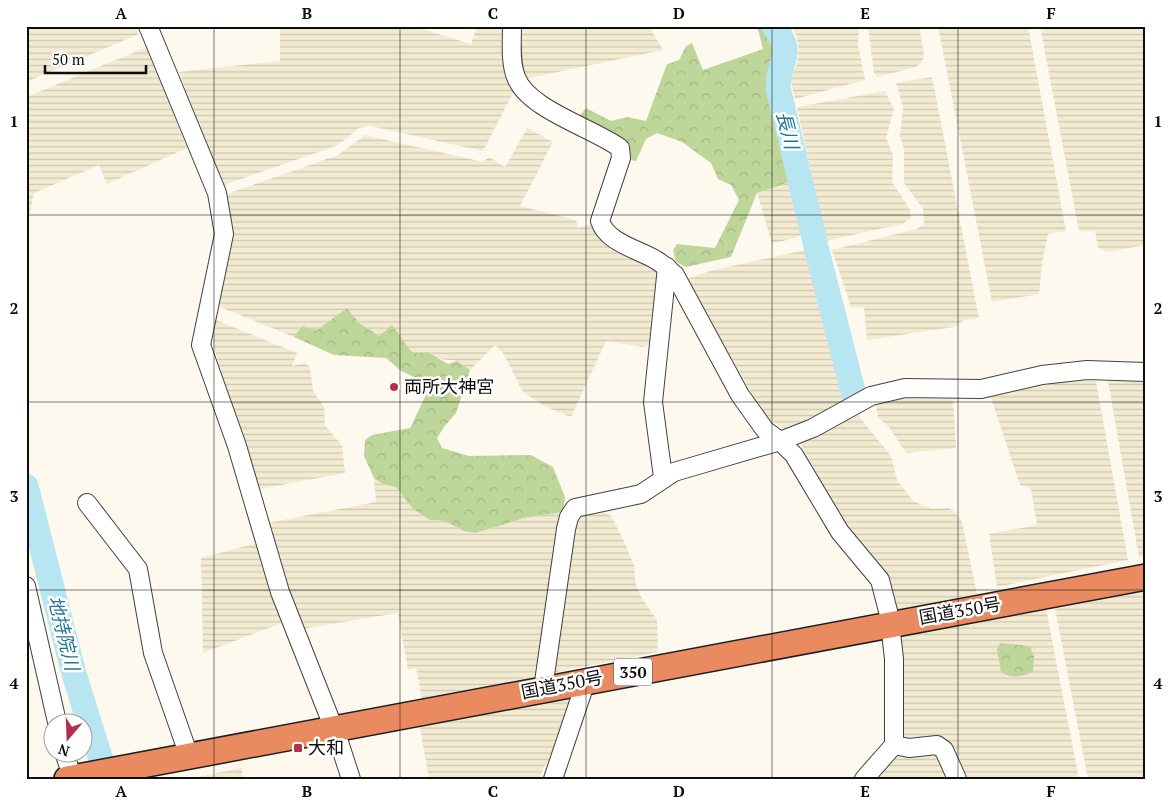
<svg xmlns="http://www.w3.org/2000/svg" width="1172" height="805" viewBox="0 0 1172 805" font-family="'PT Serif','Noto Sans JP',serif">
<defs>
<pattern id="farmland-rules" width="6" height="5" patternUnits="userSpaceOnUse" patternTransform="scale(1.25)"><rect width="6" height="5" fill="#f2ead1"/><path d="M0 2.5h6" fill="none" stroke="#cec8b2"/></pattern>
<pattern id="forest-crowns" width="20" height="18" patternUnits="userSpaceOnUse" patternTransform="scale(1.25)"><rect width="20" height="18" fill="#bfd69b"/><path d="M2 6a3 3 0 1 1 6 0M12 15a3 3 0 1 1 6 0" fill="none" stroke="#a3b684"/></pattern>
</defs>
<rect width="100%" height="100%" fill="#fef9ef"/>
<g fill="url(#farmland-rules)">
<polygon points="26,26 136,26 139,34 26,82"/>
<polygon points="280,26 412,26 471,44 477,26 507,26 515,89 483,151 370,126 359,128 338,145 327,149 221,186 179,72 280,61"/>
<polygon points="519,26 649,26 663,50 524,79"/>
<polygon points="790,26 859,26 858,46 865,80 795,99 790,78 797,65 799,49 796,34"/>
<polygon points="868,26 919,26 924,55 922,62 916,67 877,77 874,73"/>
<polygon points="938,26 1028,26 1066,231 1048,234 1042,263 1039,294 992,302"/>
<polygon points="1040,26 1146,26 1146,245 1107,252 1098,247 1095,231 1079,231"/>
<polygon points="147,47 187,148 107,184 99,165 34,193 26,231 26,97"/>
<polygon points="932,77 979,318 965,320 954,327 867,340 864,307 851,307 832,250 917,229 924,224 923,209 904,183 904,149 900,136 903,108 896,83"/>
<polygon points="885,91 894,109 886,138 893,155 892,182 911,211 910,219 902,224 826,241 797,107"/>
<polygon points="527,128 553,142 520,206 576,220 578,228 592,224 599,239 650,264 657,269 659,278 653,343 643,347 606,341 571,417 546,407 523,392 503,353 495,345 470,370 457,361 441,359 428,352 414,353 410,350 392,326 379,336 358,322 347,309 317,330 302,326 294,337 215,305 231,246 230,224 225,198 227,194 338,155 365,135 483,162 489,157 505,167"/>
<polygon points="793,181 808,234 772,244 757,193"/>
<polygon points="810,249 849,400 786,430 770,420 761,410 687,279 713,270"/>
<polygon points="216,320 297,353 292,366 306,363 310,368 313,391 324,407 325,426 342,445 345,473 255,490 241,440 242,433 235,422 217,358 213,341"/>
<polygon points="1067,381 1096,381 1128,560 997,587 989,534 1037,525 1031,489 1020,485 990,395"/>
<polygon points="1108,381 1146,381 1146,556 1139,557"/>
<polygon points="901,399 953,399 956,448 906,453 889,427 878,418 876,405"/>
<polygon points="858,415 891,456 897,480 913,501 932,509 949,508 955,512 962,522 977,594 896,610 889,578 848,530 801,444 802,439"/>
<polygon points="374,478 383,484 396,487 413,509 430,520 445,521 464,531 477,533 524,518 563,512 539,676 422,698 416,668 408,670 398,613 302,629 281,575 267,523 376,502"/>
<polygon points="584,510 601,510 611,516 622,537 634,565 635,581 640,595 657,620 658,652 552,673 577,519"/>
<polygon points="257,543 268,585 282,623 203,653 201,558"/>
<polygon points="1146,591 1146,779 1088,779 1055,609"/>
<polygon points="1046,609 1079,779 964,779 945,737 909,741 903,740 898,735 900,634"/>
<polygon points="572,695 574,701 552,757 544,767 539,779 429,779 419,722"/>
<polygon points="926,752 938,755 952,779 875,779 898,755"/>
<polygon points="242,768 243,779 186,779"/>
</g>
<g fill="url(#forest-crowns)">
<polygon points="757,26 770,26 780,42 782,53 775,72 772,91 793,181 757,193 731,257 686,267 676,262 673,250 677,244 715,248 739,200 731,185 718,179 711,163 682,142 657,133 646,139 636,161 626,159 577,119 586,108 611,121 627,117 646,121 667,64 679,60 686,46 692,43 703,70 763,49"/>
<polygon points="347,308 358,322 379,336 392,325 410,350 414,353 428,352 448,364 457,361 470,370 456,413 444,427 437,438 442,448 469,456 531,455 553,467 565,497 563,512 524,518 476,533 464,531 445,521 430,520 413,509 396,487 383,484 374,478 364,456 365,440 372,435 410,428 427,393 425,382 401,371 386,358 334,355 294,337 302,326 317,330"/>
<path d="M1000,643l30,3 4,11 -1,15c-11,5 -22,7 -32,0l-4,-22z"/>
</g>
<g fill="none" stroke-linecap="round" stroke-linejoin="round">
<g stroke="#b7e5f2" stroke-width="25">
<path d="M774,26c23,32 4,30 4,62l36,150"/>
<polyline points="815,243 854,395"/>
<polyline points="26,486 74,674 107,779"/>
</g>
<g stroke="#414141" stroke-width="20">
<g id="minor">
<polyline points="148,26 217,193 224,234 201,345 237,446 280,592 338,739 351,779"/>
<path d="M512,26c0,16 -2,36 4,51 11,32 77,51 104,71l1,10 -21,63c7,22 38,28 56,39 7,4 13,10 19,15l65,120 25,35 15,11 14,14 46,77 40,48 9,35 5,44v86l-30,34"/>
<polyline points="663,477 653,402 667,267"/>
<polyline points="87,503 138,569 153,653 189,756"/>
<polyline points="26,586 57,722"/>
<polyline points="543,689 566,529 569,517 575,508 641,494 674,472 780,441 813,428 871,396 905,388 981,389 1042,375 1087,370 1146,372"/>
<polyline points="894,745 909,748 937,745 944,750 957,779"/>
<polyline points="64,752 73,779"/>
<polyline points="553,779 586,681"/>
</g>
</g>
<g stroke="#1f1f1f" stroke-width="28">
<polyline id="highway" points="67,779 1146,577"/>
</g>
<use href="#minor" stroke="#fff" stroke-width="18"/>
<use href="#highway" stroke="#ea8a61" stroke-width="25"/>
</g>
<path fill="none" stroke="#0e0e0e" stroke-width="1" stroke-opacity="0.55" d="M214,26v753M400,26v753M586,26v753M772,26v753M958,26v753M26,215h1120M26,402h1120M26,590h1120"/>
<g fill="#b42f4a" stroke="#fff" stroke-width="2">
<circle cx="394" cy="387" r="5"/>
<rect x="293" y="743" width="10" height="10" rx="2.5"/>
</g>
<g text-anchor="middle" stroke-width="5" stroke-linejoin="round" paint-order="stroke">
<rect fill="#fff" stroke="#565656" stroke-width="1" x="614" y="658.5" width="38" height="27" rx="4"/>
<g font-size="16" font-weight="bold" fill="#0e0e0e">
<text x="633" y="678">350</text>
</g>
<g font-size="18" fill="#0e0e0e" stroke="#fff" text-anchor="start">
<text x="404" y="393">両所大神宮</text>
<text x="308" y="754">大和</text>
</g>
<g font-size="18" fill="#0e0e0e" stroke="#fff">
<text transform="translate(960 611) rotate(-10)" y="6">国道350号</text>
<text transform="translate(562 685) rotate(-11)" y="6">国道350号</text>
</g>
<g font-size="19" font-style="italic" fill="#1f7697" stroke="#fff">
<text transform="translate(788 130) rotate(76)" y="7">長川</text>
<text transform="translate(64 633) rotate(76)" y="7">地持院川</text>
</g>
</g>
<rect width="1172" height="805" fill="none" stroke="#ffffff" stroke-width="55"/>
<g transform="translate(68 738) rotate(199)"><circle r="24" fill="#ffffff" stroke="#9f9f9f"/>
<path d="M0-4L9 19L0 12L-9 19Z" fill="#b42f4a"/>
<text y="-8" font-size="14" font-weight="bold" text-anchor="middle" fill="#0e0e0e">N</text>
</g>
<path d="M45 65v8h101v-8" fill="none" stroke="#0e0e0e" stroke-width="2.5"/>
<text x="52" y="65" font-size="15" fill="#0e0e0e" stroke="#ffffff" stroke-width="4" paint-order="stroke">50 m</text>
<rect x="28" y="28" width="1116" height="750" fill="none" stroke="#0e0e0e" stroke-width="2"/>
<g font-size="16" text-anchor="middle" font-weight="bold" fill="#0e0e0e">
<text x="121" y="19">A</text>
<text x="307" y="19">B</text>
<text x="493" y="19">C</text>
<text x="679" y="19">D</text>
<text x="865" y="19">E</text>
<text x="1051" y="19">F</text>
<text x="14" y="127">1</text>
<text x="1158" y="127">1</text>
<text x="14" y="314">2</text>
<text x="1158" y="314">2</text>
<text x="14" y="502">3</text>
<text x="1158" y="502">3</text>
<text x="14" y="689">4</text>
<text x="1158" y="689">4</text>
<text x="121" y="797">A</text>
<text x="307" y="797">B</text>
<text x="493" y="797">C</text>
<text x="679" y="797">D</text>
<text x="865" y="797">E</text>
<text x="1051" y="797">F</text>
</g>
</svg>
